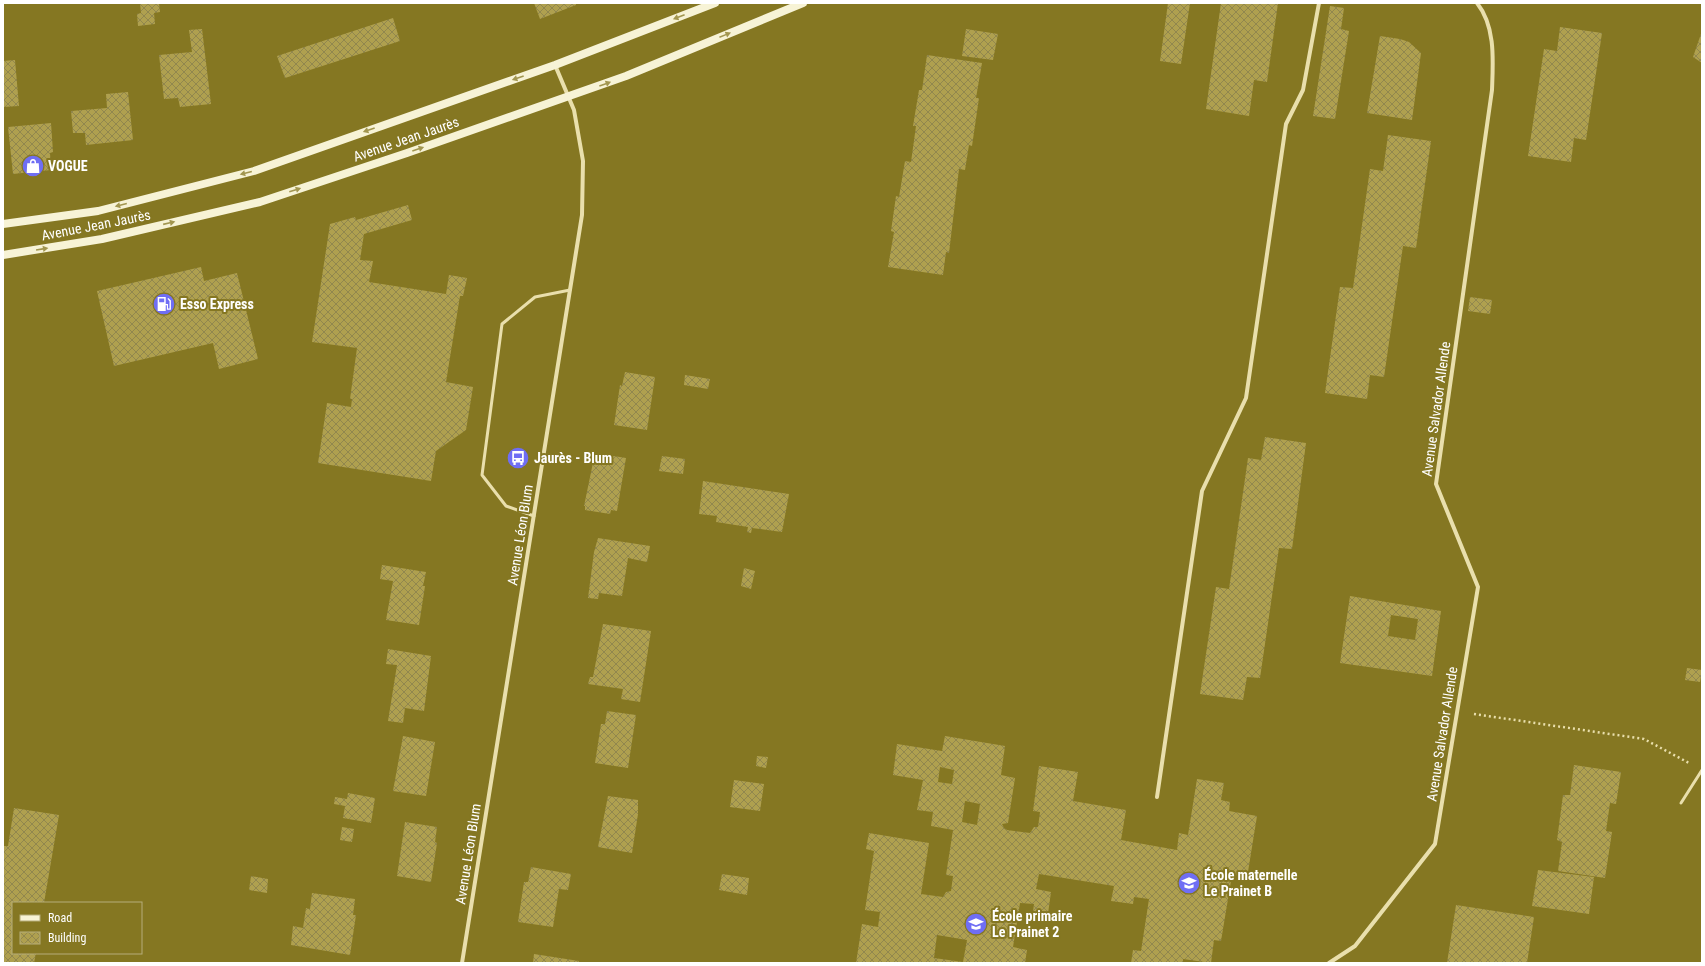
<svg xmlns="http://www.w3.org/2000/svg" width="1705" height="966" viewBox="0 0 1705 966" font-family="'Roboto Condensed',sans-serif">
<defs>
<pattern id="building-cross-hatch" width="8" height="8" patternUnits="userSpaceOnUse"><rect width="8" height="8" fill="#afa04f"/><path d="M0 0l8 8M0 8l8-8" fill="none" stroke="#91874e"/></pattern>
</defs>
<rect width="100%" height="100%" fill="#857722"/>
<g fill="url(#building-cross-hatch)" fill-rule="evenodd">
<polygon points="140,3 159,3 160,12 154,13 155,24 138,26 137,14 141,13"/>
<polygon points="534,3 576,3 576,5 540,19"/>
<polygon points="1168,3 1190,3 1181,64 1160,61"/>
<polygon points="1221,3 1278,3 1267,82 1254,80 1249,116 1206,109"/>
<polygon points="1330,6 1344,8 1341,29 1349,31 1335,119 1313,116"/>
<polygon points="393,18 400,41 285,78 277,56"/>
<polygon points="1560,27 1602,33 1586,140 1574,138 1571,162 1528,156 1544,49 1557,51"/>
<polygon points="202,29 211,104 180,107 178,98 164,99 159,55 192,52 189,30"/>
<polygon points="966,29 998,34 993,60 962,56"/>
<polygon points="1702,31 1702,63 1693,57"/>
<polygon points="1380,36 1400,39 1409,42 1421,53 1412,120 1367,113"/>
<polygon points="927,55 982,63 976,98 979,98 972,146 969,145 965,170 959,169 949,253 946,252 943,275 888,267 894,232 891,231 896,196 899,197 905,161 911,162 916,126 913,126 919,90 922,90"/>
<polygon points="15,60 19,106 3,107 3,61"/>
<polygon points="128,92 133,140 86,145 85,133 73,133 71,111 107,108 106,94"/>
<polygon points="51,123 53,152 50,153 51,170 13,174 8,127"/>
<polygon points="1388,135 1431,141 1416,248 1403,246 1384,377 1370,375 1367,399 1325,393 1340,287 1353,288 1370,169 1383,171"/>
<polygon points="408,205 412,220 364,234 360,260 373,261 369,282 446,294 449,275 467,278 463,296 460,296 446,382 473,387 466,430 436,451 431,481 318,463 327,403 351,407 352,399 350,399 357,348 312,342 330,224 355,217 356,220"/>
<polygon points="201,267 204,281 237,273 258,359 219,369 213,343 114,366 97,291"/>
<polygon points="1470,297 1492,300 1490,314 1468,311"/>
<polygon points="625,372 655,377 647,430 614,425 620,385 622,386"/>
<polygon points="685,375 710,379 708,389 684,385"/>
<polygon points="1265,437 1306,443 1292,549 1279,548 1260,678 1247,677 1243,700 1200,694 1216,587 1229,589 1248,458 1261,460"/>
<polygon points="595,453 626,458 617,511 611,510 610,514 585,510 585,506 584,506"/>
<polygon points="662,456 685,459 683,474 659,471"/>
<polygon points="703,481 789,494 782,532 752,528 751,533 747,532 748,527 716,522 717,516 699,514"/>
<polygon points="598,538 650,546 647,562 628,558 622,596 599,593 598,599 588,598 594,552"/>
<polygon points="382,565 426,572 423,586 425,586 419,625 386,620 393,581 380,579"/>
<polygon points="744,568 755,571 751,589 741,586"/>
<path d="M1350,596l91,15 -9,65 -92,-13zM1391,615l27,4 -3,21 -27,-4z"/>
<polygon points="603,624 651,631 640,702 621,699 623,689 588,684 590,677 593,677"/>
<polygon points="388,649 431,656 424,711 405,708 403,723 388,721 397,665 386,664"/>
<polygon points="1687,668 1702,670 1700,682 1685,680"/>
<polygon points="607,711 636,715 628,768 595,763 601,724 605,724"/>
<polygon points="403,736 435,742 426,796 393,791"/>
<path d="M945,736l60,10 -4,29 14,3 -7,45 -6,1 2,4 3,2 23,3 4,-6h4l2,-15 -7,-1 6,-45 39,6 -5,29 53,9 -5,30 56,10 2,-17 9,2 9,-56 27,4 -3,17 9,2 -1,9 28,5 -10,62 -15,-3 -11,66 -7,-1 -3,23 -28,-4v4h-52l2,-13 8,1 8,-52 -15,-2 -1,7 -22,-3 3,-15 -75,-12 -3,15 15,3 -4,29 -15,-2 2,-15 -14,-1 -7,44 14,3 -2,13h-169l6,-39 16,3 2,-15 -15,-2 9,-59 -8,-2 3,-16 60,10 -8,51 22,3 3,-5 5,-1 2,-15 -7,-1 7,-45 -22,-4 2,-14 -16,-2 6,-30 -30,-5 4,-31 45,7zM940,767l14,3 -2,14 -14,-2zM965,801l15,3 -3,21 -15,-3zM937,935l30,5 -4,22 -29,-4z"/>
<polygon points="757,756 768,757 766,768 756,766"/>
<polygon points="1574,765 1621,772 1616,804 1610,803 1606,831 1612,832 1605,878 1558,871 1562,842 1557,840 1563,795 1570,795"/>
<polygon points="734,780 764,784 760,811 730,807"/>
<polygon points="348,793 375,798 371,823 343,818 345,806 334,804 335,797 347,799"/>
<polygon points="608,796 638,800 638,814 632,853 598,847"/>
<polygon points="14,808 59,815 44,903 13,903 13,953 36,953 34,963 3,963 4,866 3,865 3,846 8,846"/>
<polygon points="405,822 437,827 435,842 437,843 431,882 397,876"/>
<polygon points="342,827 354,829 352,842 340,840"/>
<polygon points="531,867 571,874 568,890 559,889 553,927 518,922 524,882 528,882"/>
<polygon points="1538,870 1594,877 1589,914 1532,906"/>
<polygon points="722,874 749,878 747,895 719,890"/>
<polygon points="251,876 268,879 267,893 249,890"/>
<polygon points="312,893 355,899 353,915 356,915 350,955 291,945 293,926 303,928 306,908 310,909"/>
<polygon points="1456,905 1534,917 1527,963 1447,963"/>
<polygon points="534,954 579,961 578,963 533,963"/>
</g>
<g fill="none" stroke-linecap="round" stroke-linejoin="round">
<polyline stroke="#e9dfac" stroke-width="2.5" stroke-dasharray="2 3" stroke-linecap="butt" points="1474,714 1644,739 1689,763"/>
<g stroke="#e9dfac" stroke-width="3">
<polyline points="534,516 506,506 482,475 502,324 535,297 570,290"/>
<polyline points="1681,803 1702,770"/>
</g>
<g stroke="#e9dfac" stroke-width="4">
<polyline points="1157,797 1202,491 1246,398 1286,124 1303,90 1319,3"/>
<polyline points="462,963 582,215 583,161 574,110 555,65"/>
<path d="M1329,963l26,-17 80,-102 43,-257 -42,-103 56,-394c1,-29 4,-63 -15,-87"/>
</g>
<g stroke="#f7f3d6" stroke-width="8">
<polyline points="3,224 98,211 254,171 555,65 715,3"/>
<polyline points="3,255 102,239 260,202 407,153 626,76 803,3"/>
</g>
</g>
<defs><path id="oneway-solid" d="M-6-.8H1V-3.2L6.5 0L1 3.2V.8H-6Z"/></defs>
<g fill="#a2964f">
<use href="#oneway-solid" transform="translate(679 17) rotate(159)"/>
<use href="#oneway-solid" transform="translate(725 35) rotate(-22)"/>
<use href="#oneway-solid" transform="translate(518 78) rotate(161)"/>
<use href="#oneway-solid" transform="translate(605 84) rotate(-20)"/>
<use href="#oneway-solid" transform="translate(369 130) rotate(161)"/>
<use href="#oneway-solid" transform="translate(418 149) rotate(-19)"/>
<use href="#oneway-solid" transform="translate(246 173) rotate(166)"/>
<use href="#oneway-solid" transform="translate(295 190) rotate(-18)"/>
<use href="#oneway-solid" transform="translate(121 205) rotate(166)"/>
<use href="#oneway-solid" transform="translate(169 223) rotate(-13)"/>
<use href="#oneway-solid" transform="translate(42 249) rotate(-9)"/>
</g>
<defs>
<g id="shop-disc" transform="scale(1.15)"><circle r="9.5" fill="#6f6ef4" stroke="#857722"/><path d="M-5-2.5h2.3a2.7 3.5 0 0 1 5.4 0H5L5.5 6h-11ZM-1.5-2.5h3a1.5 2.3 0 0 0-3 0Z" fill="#fff"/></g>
<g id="fuel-disc" transform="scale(1.15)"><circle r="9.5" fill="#6f6ef4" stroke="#857722"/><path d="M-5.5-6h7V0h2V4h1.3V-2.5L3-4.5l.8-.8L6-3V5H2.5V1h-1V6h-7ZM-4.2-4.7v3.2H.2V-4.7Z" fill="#fff"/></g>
<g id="bus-disc" transform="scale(1.15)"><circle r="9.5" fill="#6f6ef4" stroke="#857722"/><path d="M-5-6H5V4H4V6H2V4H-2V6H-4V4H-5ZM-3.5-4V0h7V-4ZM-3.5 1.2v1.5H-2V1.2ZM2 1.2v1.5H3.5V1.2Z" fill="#fff"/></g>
<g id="school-disc" transform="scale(1.15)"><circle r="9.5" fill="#6f6ef4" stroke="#857722"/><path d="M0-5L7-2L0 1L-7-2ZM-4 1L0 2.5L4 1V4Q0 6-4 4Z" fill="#fff"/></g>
</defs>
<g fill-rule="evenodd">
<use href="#shop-disc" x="33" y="166"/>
<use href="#fuel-disc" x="164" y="304"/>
<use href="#bus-disc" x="518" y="458"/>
<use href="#school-disc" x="1189" y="883"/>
<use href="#school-disc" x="976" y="924"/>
</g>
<g text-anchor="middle" stroke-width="4" stroke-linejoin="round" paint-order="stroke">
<g font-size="14" fill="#fff" stroke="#857722">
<text transform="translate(406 139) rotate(-19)" y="5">Avenue Jean Jaurès</text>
<text transform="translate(96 225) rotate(-11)" y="5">Avenue Jean Jaurès</text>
<text transform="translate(1436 409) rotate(-82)" y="5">Avenue Salvador Allende</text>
<text transform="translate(520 535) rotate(-81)" y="5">Avenue Léon Blum</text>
<text transform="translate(1442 734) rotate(-81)" y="5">Avenue Salvador Allende</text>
<text transform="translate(468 854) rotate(-81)" y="5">Avenue Léon Blum</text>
</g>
<g font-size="14" font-weight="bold" fill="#fff" stroke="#857722" text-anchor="start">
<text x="48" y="171">VOGUE</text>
<text x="180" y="309">Esso Express</text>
<text x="534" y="463">Jaurès - Blum</text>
<text x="1204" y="880">École maternelle<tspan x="1204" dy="16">Le Prainet B</tspan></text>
<text x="992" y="921">École primaire<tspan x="992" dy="16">Le Prainet 2</tspan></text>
</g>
</g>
<rect width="1705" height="966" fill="none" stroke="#ffffff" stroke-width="8"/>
<rect x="12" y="902" width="130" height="52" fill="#857722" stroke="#b6ad7a"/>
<rect x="20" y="915" width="20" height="6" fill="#f7f3d6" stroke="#b6ad7a"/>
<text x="48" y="922" font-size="12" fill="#ffffff">Road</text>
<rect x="20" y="932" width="20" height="12" fill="url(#building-cross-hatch)" stroke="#b6ad7a"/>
<text x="48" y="942" font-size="12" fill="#ffffff">Building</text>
</svg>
